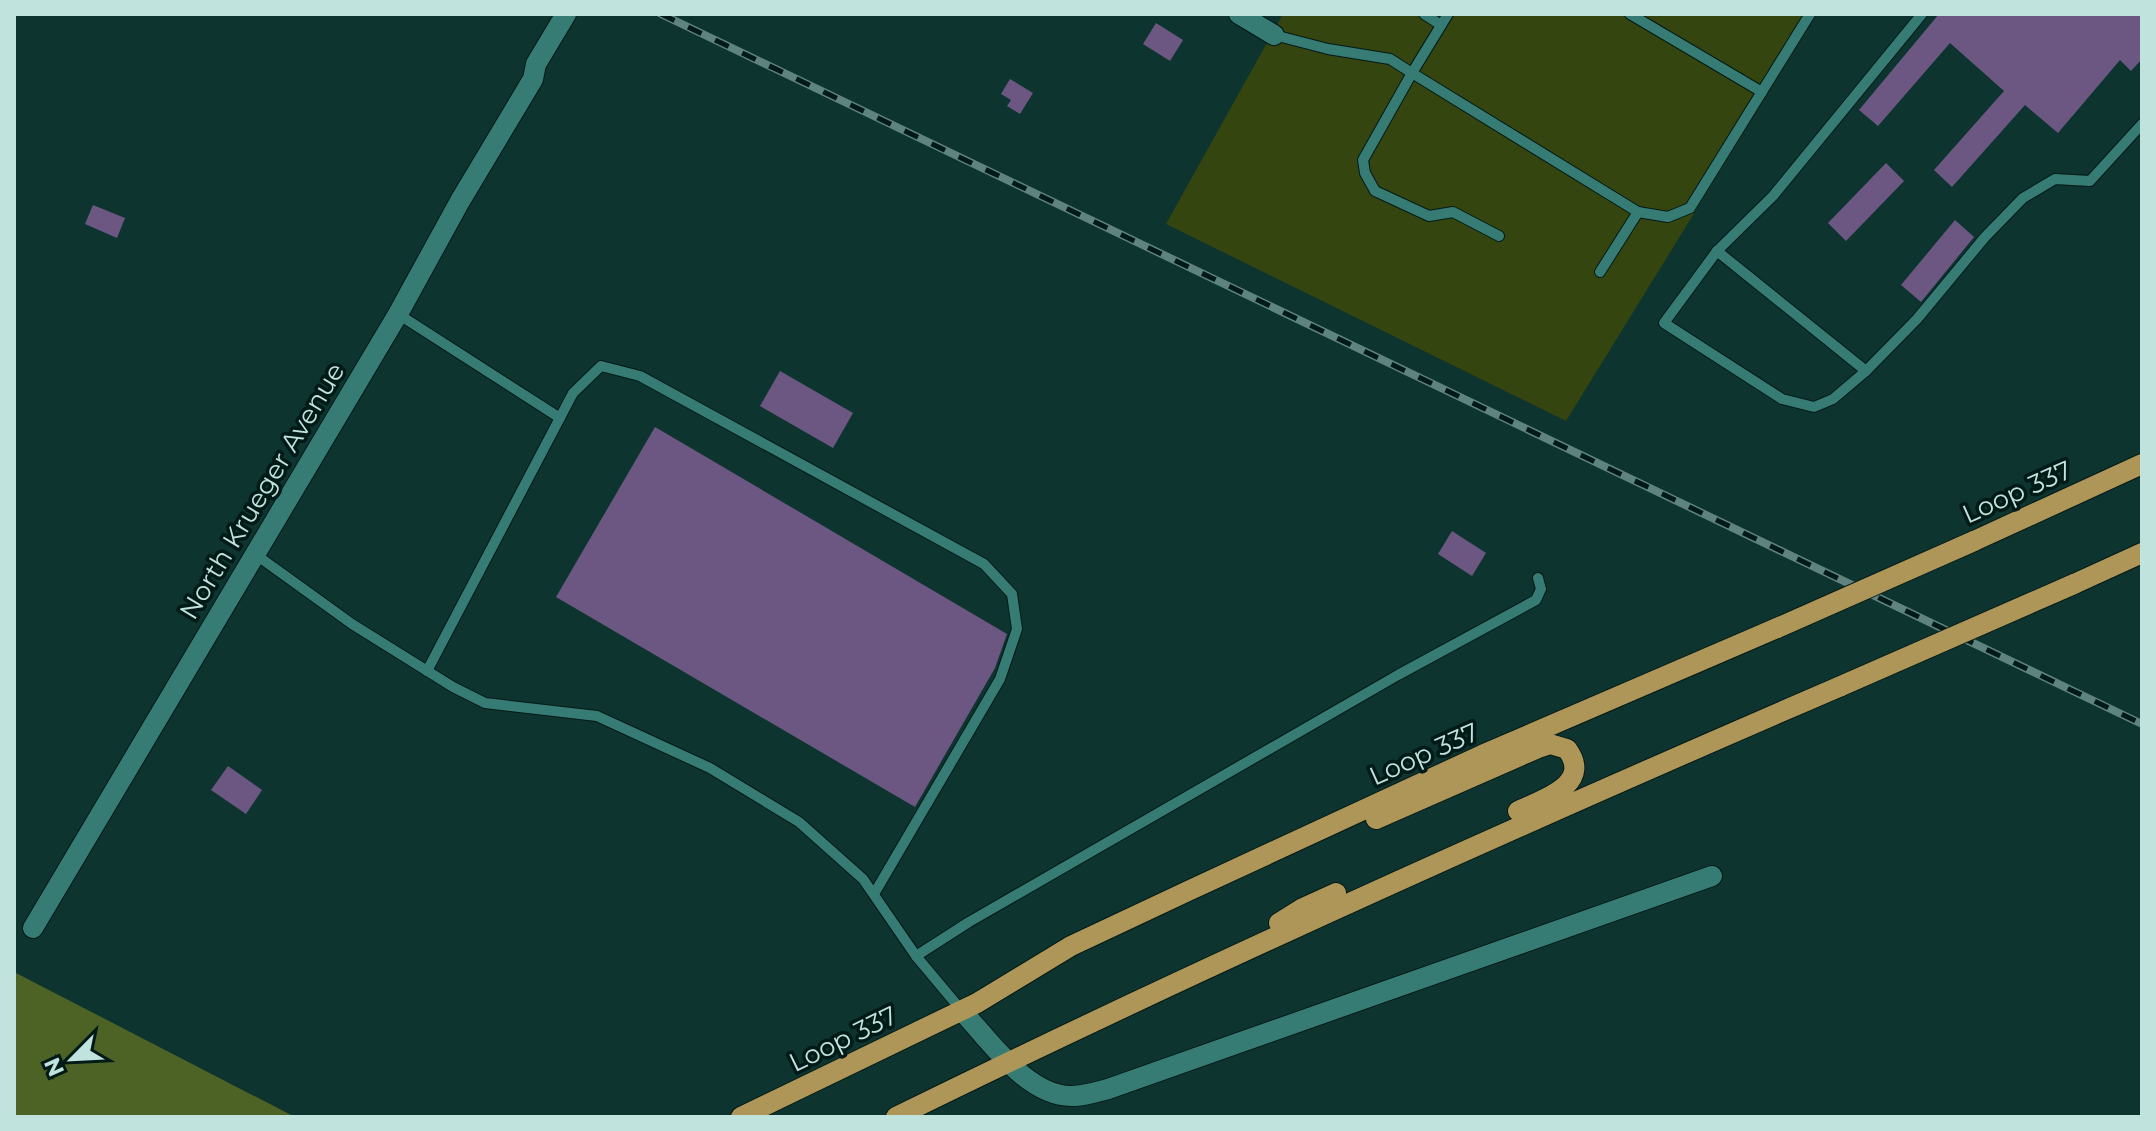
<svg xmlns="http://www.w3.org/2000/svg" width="2156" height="1131" viewBox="0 0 2156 1131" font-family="Montserrat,sans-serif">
<rect width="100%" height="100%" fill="#0e3430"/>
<polygon fill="#34450f" points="1283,14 1817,14 1566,421 1166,224"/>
<polygon fill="#4d6225" points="14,972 295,1117 14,1117"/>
<g fill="#6b5782">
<polygon points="1939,14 2142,14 2142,59 2131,71 2120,60 2058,133 2025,105 1952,187 1934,170 2004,91 1950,43 1878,126 1859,110"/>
<polygon points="1156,23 1183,40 1170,61 1143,44"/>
<polygon points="1010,79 1033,93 1020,114 1007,106 1011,100 1001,94"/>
<polygon points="1886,163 1904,181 1846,241 1828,223"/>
<polygon points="93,205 125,218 117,238 85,224"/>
<polygon points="1955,220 1974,237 1921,302 1901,285"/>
<polygon points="780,371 853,413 833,448 760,406"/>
<polygon points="655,427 1007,634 995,668 915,807 556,597"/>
<polygon points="1452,531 1486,553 1472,576 1438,554"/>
<polygon points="228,766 262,790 246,814 211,790"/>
</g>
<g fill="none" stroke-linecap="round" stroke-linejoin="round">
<g stroke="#041a17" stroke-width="12">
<g id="lane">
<polyline points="1424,14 1441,25"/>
<polyline points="1448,14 1412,73 1638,212 1668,217 1690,208 1810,14"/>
<polyline points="1630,14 1762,92"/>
<polyline points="1922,14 1773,196 1717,251 1664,323 1782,399 1814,407 1833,399 1866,371 1917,319 1985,237 2023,198 2055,179 2090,181 2142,124"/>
<polyline points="1274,35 1328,49 1390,59 1412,73 1363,160 1365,173 1375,191 1429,216 1453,212 1499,236"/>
<polyline points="1717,251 1866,371"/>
<polyline points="1600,272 1638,212"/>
<polyline points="398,314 560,418"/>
<polyline points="255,554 352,624 453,687 485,703 597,716 710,768 799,822 863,879 916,956 962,1011"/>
<polyline points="427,671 573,393 601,366 640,376 984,564 1012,594 1017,629 1000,679 874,894"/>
<polyline points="916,956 969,922 1398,675 1536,600 1541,589 1538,578"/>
</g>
</g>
<g stroke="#041a17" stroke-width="22">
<g id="street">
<polyline points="1239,14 1274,35"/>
<polyline points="33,928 398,314 460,201 533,79 536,64 566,14"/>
<path d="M962,1011c27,29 66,86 110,85 11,0 25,-4 36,-7l604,-213"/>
</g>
</g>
<g stroke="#041a17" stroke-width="22">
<g id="primary">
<polyline points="1974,541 2142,464"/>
<polyline points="2074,584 2142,553"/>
<path d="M1376,819l162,-71 12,-4 17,5c26,35 -23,50 -49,62"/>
<polyline points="1279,923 1303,908 1336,893"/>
<polyline points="741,1117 977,1003 1071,946 1188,891 1482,755 1777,628"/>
<path d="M896,1117c311,-153 627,-294 945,-431"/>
</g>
</g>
<use href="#lane" stroke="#367c74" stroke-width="10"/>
<use href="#street" stroke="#367c74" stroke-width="20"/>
<use href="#primary" stroke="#ad9658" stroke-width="20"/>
<g stroke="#5f837f" stroke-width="8">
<polyline id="rail" points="661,14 2142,724"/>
</g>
<use href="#rail" stroke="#001a18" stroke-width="5" stroke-dasharray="15" stroke-linecap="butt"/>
<g stroke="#041a17" stroke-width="22" stroke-linecap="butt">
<g id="primary-bridge">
<polyline points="1777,628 1974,541"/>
<polyline points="1841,686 2074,584"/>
</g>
</g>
<use href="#primary-bridge" stroke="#ad9658" stroke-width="20"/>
</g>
<g text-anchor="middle" stroke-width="7" stroke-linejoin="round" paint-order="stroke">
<g font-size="26" fill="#c1e3de" stroke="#001a18">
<text transform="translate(262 491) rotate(-59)" y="9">North Krueger Avenue</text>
<text transform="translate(2017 492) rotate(-24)" y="9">Loop 337</text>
<text transform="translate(1424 754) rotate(-24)" y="9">Loop 337</text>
<text transform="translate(843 1039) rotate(-26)" y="9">Loop 337</text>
</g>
</g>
<rect width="2156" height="1131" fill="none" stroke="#c1e3de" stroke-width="32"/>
<g transform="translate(72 1059) rotate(246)" stroke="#001a18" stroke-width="6" paint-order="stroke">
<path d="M0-6L14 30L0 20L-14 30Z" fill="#c1e3de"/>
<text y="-12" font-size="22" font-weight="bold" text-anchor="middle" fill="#c1e3de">N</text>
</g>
</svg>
